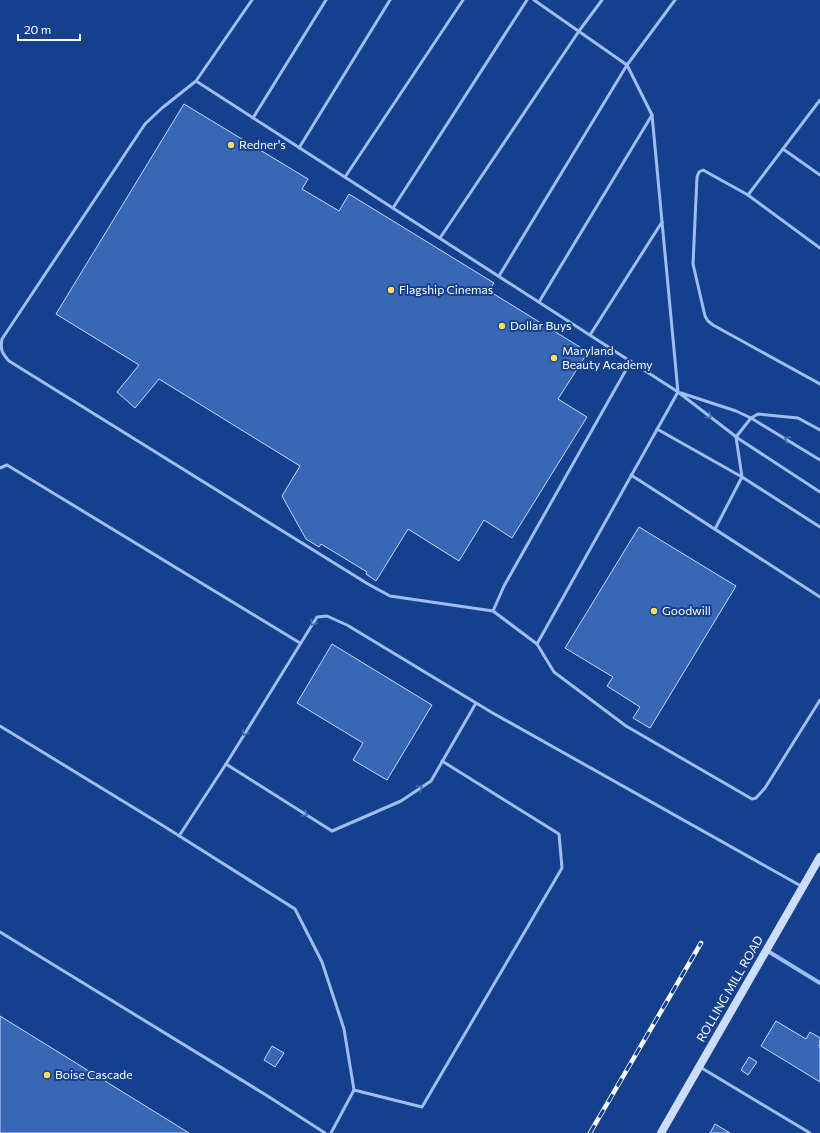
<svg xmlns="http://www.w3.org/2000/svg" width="820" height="1133" viewBox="0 0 820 1133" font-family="Commissioner,sans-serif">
<rect width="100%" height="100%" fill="#14408e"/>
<g fill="#3867b5" stroke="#c5dafc">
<polygon points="184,104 308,179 302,189 339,211 349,194 494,283 489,291 588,352 558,399 587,417 512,538 484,520 459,561 408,529 376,581 366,574 367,572 321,544 319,547 306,539 282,496 300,466 159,379 135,408 117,392 139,365 56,314"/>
<polygon points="639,527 736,586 650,728 633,718 640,707 607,686 613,677 565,648"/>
<polygon points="332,644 432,705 387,780 353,760 363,743 297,703"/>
<polygon points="0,1016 189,1133 0,1133"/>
<polygon points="776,1021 806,1039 810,1032 820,1038 819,1047 820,1048 820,1082 761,1046"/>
<polygon points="272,1046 284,1053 275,1067 264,1060"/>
<polygon points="749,1057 757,1062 748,1075 741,1070"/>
<polygon points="715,1124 730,1133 710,1133"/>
</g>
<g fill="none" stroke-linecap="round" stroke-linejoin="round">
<g stroke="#9ebef1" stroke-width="3">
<path d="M252,0l-56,81 -34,27 -17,16 -143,215c-2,11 0,14 7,22l359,223 22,12 103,15"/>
<polyline points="534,0 627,65 652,115 678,392 537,644"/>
<polyline points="196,81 678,392 739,439 820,492"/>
<polyline points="253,118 326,0"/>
<polyline points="299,148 390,0"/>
<polyline points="783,149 820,175"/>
<polyline points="345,177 463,0"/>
<polyline points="748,195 820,100"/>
<polyline points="393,208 527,0"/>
<polyline points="440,238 579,31 602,0"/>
<polyline points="820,248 748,195 703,170 699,172 697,177 693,264 705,316 708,321 713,325 820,384"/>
<polyline points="499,276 627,65 675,0"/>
<polyline points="539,302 652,115"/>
<polyline points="590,335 662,222"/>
<polyline points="631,361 504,586 493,611 537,644 554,672 626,726 752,799 756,798 765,788 820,700"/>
<polyline points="681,393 736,411 751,418 820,460"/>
<polyline points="657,429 742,477 715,529"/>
<polyline points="820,430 798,418 758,414 751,418 736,437 742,477 820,527"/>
<polyline points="0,468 7,465 300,643"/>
<polyline points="631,475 820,597"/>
<polyline points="476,703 431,781 401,801 332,831 226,764 317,617 327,616 347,625 491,712 801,886"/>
<polyline points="0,726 162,825 295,909 322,962 344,1029 354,1090 331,1133"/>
<polyline points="179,836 226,764"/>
<polyline points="0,932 266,1095 325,1133"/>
<polyline points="700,1067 810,1133"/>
<polyline points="354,1090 422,1107 562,868 559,834 442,761"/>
</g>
<polyline stroke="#9ebef1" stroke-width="4" points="766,950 820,983"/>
<polyline stroke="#ccddfb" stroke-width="8" points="661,1133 820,857"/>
<g stroke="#fff" stroke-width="4.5">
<polyline id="rail" points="590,1133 701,943"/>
</g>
<use href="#rail" stroke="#14408e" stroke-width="3" stroke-dasharray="9" stroke-linecap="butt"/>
</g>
<defs><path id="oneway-chevron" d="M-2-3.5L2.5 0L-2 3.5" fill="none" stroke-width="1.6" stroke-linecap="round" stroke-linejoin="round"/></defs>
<g stroke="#446cb1">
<use href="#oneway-chevron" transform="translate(709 416) rotate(38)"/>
<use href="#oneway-chevron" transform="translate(787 439) rotate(-148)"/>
<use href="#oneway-chevron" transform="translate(313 623) rotate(122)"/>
<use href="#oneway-chevron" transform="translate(245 733) rotate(122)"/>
<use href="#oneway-chevron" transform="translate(420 788) rotate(-34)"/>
<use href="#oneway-chevron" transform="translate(305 814) rotate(32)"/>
</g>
<g fill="#ffdc5e" stroke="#14408e" stroke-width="1.5">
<circle cx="231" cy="145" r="4"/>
<circle cx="391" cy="290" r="4"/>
<circle cx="502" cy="326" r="4"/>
<circle cx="554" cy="358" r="4"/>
<circle cx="654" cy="611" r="4"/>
<circle cx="47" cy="1075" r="4"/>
</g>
<g text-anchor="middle" stroke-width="4" stroke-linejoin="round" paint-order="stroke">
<g font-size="12" fill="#fff" stroke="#14408e" text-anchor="start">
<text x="239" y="149">Redner's</text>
<text x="399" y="294">Flagship Cinemas</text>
<text x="510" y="330">Dollar Buys</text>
<text x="562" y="355">Maryland<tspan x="562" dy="14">Beauty Academy</tspan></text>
<text x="662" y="615">Goodwill</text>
<text x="55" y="1079">Boise Cascade</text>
</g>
<g font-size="12" fill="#fff" stroke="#14408e">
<text transform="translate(730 989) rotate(-60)" y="4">ROLLING MILL ROAD</text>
</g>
</g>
<path d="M18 34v6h62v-6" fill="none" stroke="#ffffff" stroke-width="2"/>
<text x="24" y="34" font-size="12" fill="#ffffff" stroke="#14408e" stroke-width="3" paint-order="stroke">20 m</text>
</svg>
